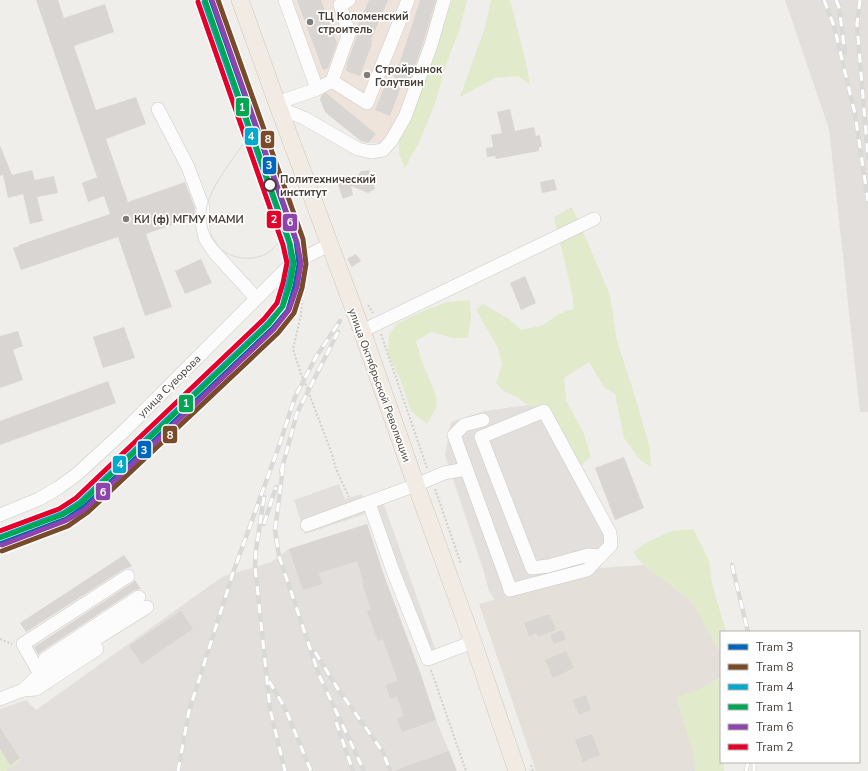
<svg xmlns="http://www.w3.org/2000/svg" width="868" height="771" viewBox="0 0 868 771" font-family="'Nunito Sans',sans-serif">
<rect width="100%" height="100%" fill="#f0eeeb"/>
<polygon fill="#e4dfd8" points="644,565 691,600 721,654 721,677 704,687 694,755 695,771 536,771 479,604 559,581 600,568"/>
<polygon fill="#efe4db" points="293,0 441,0 430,40 392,133 381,143 369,143 361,141 325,112 320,99 324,92"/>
<g fill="#e3dfdc">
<polygon points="785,0 868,0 868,412 860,412 829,129"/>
<polygon points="528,405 539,406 551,419 617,532 600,568 559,581 495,600 489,591 482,566 445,455 451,422 485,411"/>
<polygon points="367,524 384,575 420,673 436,720 449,751 456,771 6,771 21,760 0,727 0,709 26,700 36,710 222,577 271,562 289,549"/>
</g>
<g fill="#e2eacc">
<polygon points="452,0 467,0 460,28 446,65 435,104 419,142 405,168 399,154 399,142 415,106 434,55"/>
<polygon points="491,0 510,0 526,63 530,85 518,76 495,78 460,97 485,27"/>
<polygon points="572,207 587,241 610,295 617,341 634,393 650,448 651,467 640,460 624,438 615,394 604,387 589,362 564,378 566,400 584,434 591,457 579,467 539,406 528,405 517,397 503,391 496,383 502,365 498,348 476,310 483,304 509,319 521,330 541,326 561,313 574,309 572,293 554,217"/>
<polygon points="470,300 471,317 468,338 453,338 431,332 416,341 421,359 435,393 437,406 427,424 411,411 401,381 388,354 389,334 398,323 418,313 447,302"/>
<polygon points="693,529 709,560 712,583 726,632 721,632 721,654 691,600 644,565 638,559 634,552 649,541 672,531"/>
<polygon points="721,677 721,725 719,726 721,762 723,762 724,771 695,771 694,755 676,698 704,687"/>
<polygon points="0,727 21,760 6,771 0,771"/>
</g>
<g fill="#e2dfdc">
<polygon points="339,484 345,499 362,494 368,513 305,534 294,500"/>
<polygon points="383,502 436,651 426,655 373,506"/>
</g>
<g fill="#d9d5d2">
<polygon points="36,0 58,0 64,18 105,4 114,32 74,46 96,110 136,97 146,124 106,139 128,202 185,182 195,208 194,217 146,234 172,307 145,316 118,237 21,270 13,248 19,246 19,245 110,214 104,196 88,202 82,183 97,177"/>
<polygon points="297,0 321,0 337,43 328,68 323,70"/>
<polygon points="369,0 388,0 371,40 372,40 371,43 372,44 360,76 346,71 347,63 357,36 356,29"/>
<polygon points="420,0 436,0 423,43 408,86 402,84 390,116 375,110 386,83 391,85 402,56"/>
<polygon points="326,93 376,134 368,143 361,141 325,112 320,99 322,95"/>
<polygon points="510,109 515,131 534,127 536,136 540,135 542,147 539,147 539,151 496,159 495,156 487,157 486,148 493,147 491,135 502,133 497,112"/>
<polygon points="0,145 12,175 32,170 35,180 54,176 58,193 37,197 43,221 30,224 23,194 8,198 3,175 0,176"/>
<polygon points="369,170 375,189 368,193 351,186 353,195 343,199 337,182 358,175 361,171 364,171"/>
<polygon points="554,179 557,190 542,193 540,182"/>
<polygon points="356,254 361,261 352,267 347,259"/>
<polygon points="201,259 212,283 185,294 175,271"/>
<polygon points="525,276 536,303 521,310 510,283"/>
<polygon points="124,327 135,358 103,368 93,337"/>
<polygon points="18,331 23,346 13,350 23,380 0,388 0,336"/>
<polygon points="108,381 116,403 0,445 0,421"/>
<polygon points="624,457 644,508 615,520 595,468"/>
<polygon points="367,524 382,570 421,675 436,720 402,732 397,718 404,716 397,696 390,699 386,685 398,681 383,640 378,641 367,611 371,609 362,583 364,583 357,561 319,573 322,584 303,590 289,549"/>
<polygon points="124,555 132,566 128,568 124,569 26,632 20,623"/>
<polygon points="135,580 141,589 135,590 41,652 38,655 34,647 132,583"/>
<polygon points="181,611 193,629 142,664 129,646"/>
<polygon points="550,614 556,630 538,637 536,633 529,636 524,623"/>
<polygon points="562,630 566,639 554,644 550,635"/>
<polygon points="566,651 574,668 553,678 545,660"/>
<polygon points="586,695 591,710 579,715 573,700"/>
<polygon points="0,727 20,758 10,765 0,749"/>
<polygon points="592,734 600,755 583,762 575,740"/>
<polygon points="449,751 457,771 396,771 396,770"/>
</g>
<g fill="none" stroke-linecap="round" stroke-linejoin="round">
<g stroke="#cdcac7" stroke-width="14">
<g id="minor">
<polyline points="332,81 349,33 340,5 349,0"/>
<polyline points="317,89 332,81 367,103 408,0"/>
<polyline points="277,103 289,112 304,118 358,149 371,152 383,150 391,141 405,117 431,45 444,0"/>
<polyline points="277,103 317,89 285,0"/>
<polyline points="158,109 188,167 203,207 202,222 205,238 214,252 256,298"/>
<polyline points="362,331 594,219"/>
<polyline points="483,420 464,425 454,435 508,583 510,590 587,570 611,545 610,533 544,411 481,437 532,568 548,566 588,555 601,556"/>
<polyline points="369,503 393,571 428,659 473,642"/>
<polyline points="0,515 39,499 58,488 76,475 123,432 288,267 299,260 329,245"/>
<polyline points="307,525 416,485 444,473 466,469"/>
<polyline points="45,659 139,597"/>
<polyline points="40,674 23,644 128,576"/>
<polyline points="23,690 36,689 97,649 88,636"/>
<polyline points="0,699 23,690 40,674 147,607"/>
</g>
</g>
<g stroke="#d2c7ba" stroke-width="18">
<polyline id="major" points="240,0 277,103 362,331 416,485 473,642 517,771"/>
</g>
<g stroke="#d1cecc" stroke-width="2" stroke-dasharray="2 2" stroke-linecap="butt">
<polyline points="196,0 287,253"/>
<polyline points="304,271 301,315 293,349 302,377 304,380 308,391 332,454 336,469 349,497"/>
<polyline points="368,305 373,313"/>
<polyline points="381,334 427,468"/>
<polyline points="435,489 461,564"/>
<polyline points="0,639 12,644"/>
<polyline points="431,670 466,771"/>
<polyline points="531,765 533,771"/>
</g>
<use href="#minor" stroke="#fdfcfc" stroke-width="13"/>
<use href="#major" stroke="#f1ebe4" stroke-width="17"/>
<path stroke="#d9d9d8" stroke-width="1" d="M248,122l-2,15 -3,7c-12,18 -36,47 -37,69 -1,27 19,48 46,45 11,-1 21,-7 27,-17 3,-4 5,-9 6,-14 0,-7 -1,-14 -1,-21"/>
<g stroke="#d9d9d8" stroke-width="4.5">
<g id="rail">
<polyline points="824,0 834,26 855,114 868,201"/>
<polyline points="836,0 839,7 845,53"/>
<polyline points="860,0 857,24 868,158"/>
<polyline points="283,467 275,530 279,556 319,675 364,771"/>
<polyline points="281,472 297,413 338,332"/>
<polyline points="264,497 256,550 255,566 270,709 285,771"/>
<polyline points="264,524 276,487"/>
<polyline points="732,565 748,632"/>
<polyline points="315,652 338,689 383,752 390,771"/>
<polyline points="269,681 285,708 311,771"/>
<polyline points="336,722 353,771"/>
<polyline points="178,771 189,711 233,573 280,443 295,397 316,357 340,321"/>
<polyline points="746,771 748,762"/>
<polyline points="754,771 754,762"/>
</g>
</g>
<use href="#rail" stroke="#fff" stroke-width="3" stroke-dasharray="9" stroke-linecap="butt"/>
<g stroke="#fff" stroke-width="8">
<polyline id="tram-1" points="0,544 66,519 84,507 273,328 288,310 295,286 299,264 296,241 211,0"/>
</g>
<g stroke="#fff" stroke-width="8">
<polyline id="tram-2" points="2,551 68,526 88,512 278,333 294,313 302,288 306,264 303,239 218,0"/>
</g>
<g stroke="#fff" stroke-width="8">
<polyline id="tram-3" points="0,537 63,513 80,502 268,323 282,307 288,284 292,264 289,243 204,2"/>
</g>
<g stroke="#fff" stroke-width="8">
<polyline id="tram-4" points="0,538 62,515 80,504 269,324 283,306 290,285 294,263 290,243 205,0"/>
</g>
<g stroke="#fff" stroke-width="8">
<polyline id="tram-5" points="2,545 65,521 84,510 274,329 289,310 297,287 301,263 297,242 212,0"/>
</g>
<g stroke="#fff" stroke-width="8">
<polyline id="tram-6" points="0,531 59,509 76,498 264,319 277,303 283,283 287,263 283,245 198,2"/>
</g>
<use href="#tram-1" stroke="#0065bd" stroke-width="5"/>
<use href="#tram-2" stroke="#7a4b2a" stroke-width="5"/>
<use href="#tram-3" stroke="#00a9ce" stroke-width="5"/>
<use href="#tram-4" stroke="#00a651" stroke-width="5"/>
<use href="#tram-5" stroke="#8e44ad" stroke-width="5"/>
<use href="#tram-6" stroke="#e4002b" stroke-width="5"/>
</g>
<g fill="#827c76" stroke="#fff" stroke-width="1.5">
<circle cx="310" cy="22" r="4"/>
<circle cx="367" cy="75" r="4"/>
<circle cx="126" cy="219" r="4"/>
</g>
<circle fill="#fff" stroke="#463e37" stroke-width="2" cx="270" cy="185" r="6"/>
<g text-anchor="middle" stroke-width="3.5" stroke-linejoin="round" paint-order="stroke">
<g font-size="11" font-weight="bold" fill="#463e37" stroke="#fff" text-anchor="start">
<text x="318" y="20">ТЦ Коломенский<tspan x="318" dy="13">строитель</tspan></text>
<text x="375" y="73">Стройрынок<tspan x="375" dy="13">Голутвин</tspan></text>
<text x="134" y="223">КИ (ф) МГМУ МАМИ</text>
</g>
<g font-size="11" font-weight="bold" fill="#463e37" stroke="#fff" text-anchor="start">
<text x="280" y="183">Политехнический<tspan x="280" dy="13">институт</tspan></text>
</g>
<g font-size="11" fill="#463e37" stroke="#fff">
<text transform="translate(380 385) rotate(70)" y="4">улица Октябрьской Революции</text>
<text transform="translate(169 386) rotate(-45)" y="4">улица Суворова</text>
</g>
</g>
<g stroke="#fff" stroke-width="1.5">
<rect x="235" y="97" width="15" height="20" rx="4" fill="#00a651"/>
<rect x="244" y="127" width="15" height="19" rx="4" fill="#00a9ce"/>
<rect x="260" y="130" width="15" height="19" rx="4" fill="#7a4b2a"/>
<rect x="262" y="156" width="15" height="19" rx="4" fill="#0065bd"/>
<rect x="266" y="210" width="16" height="19" rx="4" fill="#e4002b"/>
<rect x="282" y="213" width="16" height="19" rx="4" fill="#8e44ad"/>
<rect x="178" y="394" width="16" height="19" rx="4" fill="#00a651"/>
<rect x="162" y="425" width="16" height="19" rx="4" fill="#7a4b2a"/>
<rect x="137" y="440" width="15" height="19" rx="4" fill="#0065bd"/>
<rect x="112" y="455" width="15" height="19" rx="4" fill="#00a9ce"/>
<rect x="95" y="482" width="16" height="19" rx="4" fill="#8e44ad"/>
</g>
<g font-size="11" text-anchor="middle" font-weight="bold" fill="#fff">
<text x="242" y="111">1</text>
<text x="251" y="140">4</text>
<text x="268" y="143">8</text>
<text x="269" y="169">3</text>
<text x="274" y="223">2</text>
<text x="290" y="226">6</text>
<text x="186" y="407">1</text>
<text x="170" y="439">8</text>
<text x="144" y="454">3</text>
<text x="120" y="468">4</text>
<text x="103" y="496">6</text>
</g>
<rect x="720" y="631" width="140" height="132" fill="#ffffff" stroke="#b5b2af"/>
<rect x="728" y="644" width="20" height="6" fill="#0065bd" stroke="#b5b2af"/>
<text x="756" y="651" font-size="12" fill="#463e37">Tram 3</text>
<rect x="728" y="664" width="20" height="6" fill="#7a4b2a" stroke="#b5b2af"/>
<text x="756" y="671" font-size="12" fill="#463e37">Tram 8</text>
<rect x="728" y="684" width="20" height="6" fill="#00a9ce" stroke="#b5b2af"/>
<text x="756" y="691" font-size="12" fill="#463e37">Tram 4</text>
<rect x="728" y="704" width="20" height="6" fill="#00a651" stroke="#b5b2af"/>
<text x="756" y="711" font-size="12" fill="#463e37">Tram 1</text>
<rect x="728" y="724" width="20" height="6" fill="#8e44ad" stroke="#b5b2af"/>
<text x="756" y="731" font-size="12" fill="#463e37">Tram 6</text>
<rect x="728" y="744" width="20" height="6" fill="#e4002b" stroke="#b5b2af"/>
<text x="756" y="751" font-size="12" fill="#463e37">Tram 2</text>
</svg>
